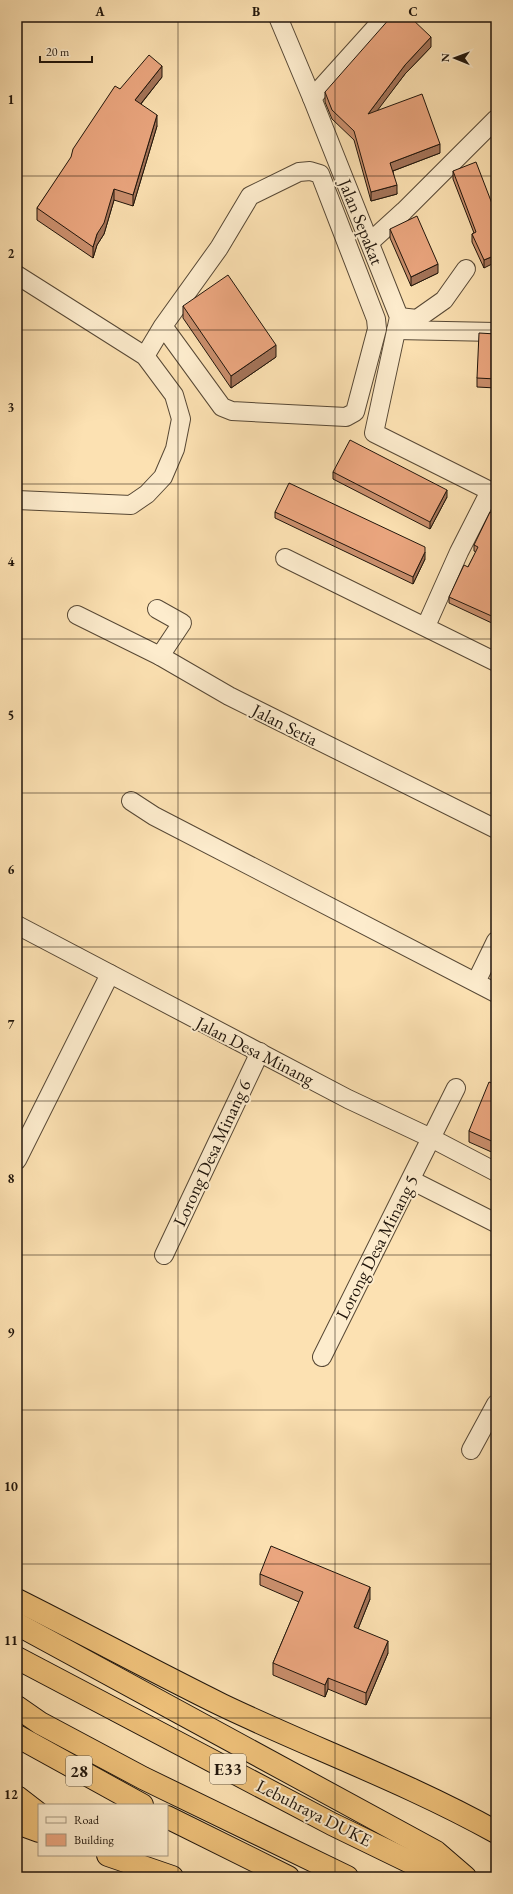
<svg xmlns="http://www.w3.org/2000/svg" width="513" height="1894" viewBox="0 0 513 1894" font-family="'EB Garamond',serif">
<rect width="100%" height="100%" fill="#fce1b2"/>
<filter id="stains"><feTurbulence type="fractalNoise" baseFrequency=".005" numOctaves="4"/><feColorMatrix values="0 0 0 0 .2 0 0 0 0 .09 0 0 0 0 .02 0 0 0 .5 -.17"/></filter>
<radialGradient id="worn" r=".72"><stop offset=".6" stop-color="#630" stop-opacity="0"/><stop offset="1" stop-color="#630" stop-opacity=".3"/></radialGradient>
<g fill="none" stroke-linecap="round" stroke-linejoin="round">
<g stroke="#574835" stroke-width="20">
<g id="minor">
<polyline points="278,17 312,98 399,317 374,433 496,494"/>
<polyline points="312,98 385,17"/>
<polyline points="370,242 404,211 496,119"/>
<polyline points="17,275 145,356 174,395 181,419 175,449 163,477 147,494 131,505 17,500"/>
<polyline points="399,317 417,319 444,300 466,269"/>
<polyline points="396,330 496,332"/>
<polyline points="145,356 163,326 219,248 250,196 299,172 310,171 320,174 376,319 377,329 355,412 346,417 232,411 222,407 163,326"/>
<polyline points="285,558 496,662"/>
<polyline points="157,609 182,623 160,656"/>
<polyline points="77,615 160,656 229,696 496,829"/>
<polyline points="426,626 459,552 490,491"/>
<polyline points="131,801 154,816 496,993"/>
<polyline points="17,925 348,1099 431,1138 496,1172"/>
<polyline points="476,982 496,941"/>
<polyline points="17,1160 110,974"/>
<polyline points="411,1180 496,1223"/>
<polyline points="164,1255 260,1052"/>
<polyline points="322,1357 456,1088"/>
<polyline points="471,1450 496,1404"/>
</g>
</g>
<g stroke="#20150b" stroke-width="24">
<g id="highway">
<path d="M17,1600c68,34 136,71 205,105 90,43 186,78 274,127"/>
<polyline points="17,1624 436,1852 465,1877"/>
<polyline points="17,1658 332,1824 441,1877"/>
<polyline points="17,1707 40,1723 143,1778 347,1877"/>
<polyline points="17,1736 142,1805"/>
<polyline points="17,1797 39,1814"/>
<polyline points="167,1817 288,1877"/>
<polyline points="17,1823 39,1831"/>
<polyline points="108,1855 172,1877"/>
</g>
</g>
<use href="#minor" stroke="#fdeccd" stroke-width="18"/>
<use href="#highway" stroke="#eec079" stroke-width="22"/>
</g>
<g fill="#ca8f6d" stroke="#20150b">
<polygon points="431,47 405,74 377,110 440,153 393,171 397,194 371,201 354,140 332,119 325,102 325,92"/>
<polygon points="162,77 141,104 157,126 133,206 114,200 104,234 97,245 93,258 37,220 37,208 120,89"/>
<polygon points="453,171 496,214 484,268 472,242 472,234 474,233 453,179"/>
<polygon points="390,229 438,273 411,286 390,238"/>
<polygon points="183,306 276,357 231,388 183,318"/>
<polygon points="496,334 496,388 477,387 477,378"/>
<polygon points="333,472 447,497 430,529 333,479"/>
<polygon points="275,512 425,559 413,584 275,518"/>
<polygon points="496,515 496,625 449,603 449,597 468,567 476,552 474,551 474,545"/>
<polygon points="496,1085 496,1154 469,1142 469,1131"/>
<polygon points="260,1574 370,1599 358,1629 388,1653 366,1705 328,1689 325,1697 273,1675 273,1663 299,1602 260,1585"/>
</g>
<g fill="#a47459" stroke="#20150b">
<polygon points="431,37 431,47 405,74 368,123 368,114 405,65"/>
<polygon points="162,66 162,77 135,111 135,100"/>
<polygon points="157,115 157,126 133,206 133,195"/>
<polygon points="440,144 440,153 390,172 390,163"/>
<polygon points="397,185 397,194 371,201 371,192"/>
<polygon points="114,189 114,200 104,234 97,245 93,258 93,247 97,234"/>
<polygon points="496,255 496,262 484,268 484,260"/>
<polygon points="438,264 438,273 411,286 411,277"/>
<polygon points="276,345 276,357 231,388 231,376"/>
<polygon points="447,490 447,497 430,529 430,522"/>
<polygon points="425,552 425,559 413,584 413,577"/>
<polygon points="370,1587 370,1599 354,1639 354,1627"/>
<polygon points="388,1641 388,1653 366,1705 366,1693"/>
<polygon points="328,1678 328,1689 325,1697 325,1685"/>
</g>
<g fill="#eba67f" stroke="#20150b">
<polygon points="391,17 410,17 431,37 405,65 368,114 422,94 440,144 390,163 397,185 371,192 354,131 332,110 325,92"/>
<polygon points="149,55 162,66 135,100 157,115 133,195 114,189 104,223 97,234 93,247 37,208 71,157 73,149 115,86 120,89"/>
<polygon points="476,162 496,214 496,255 484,260 472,234 476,232 453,171"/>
<polygon points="417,216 438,264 411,277 390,229"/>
<polygon points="228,275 276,345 231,376 183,306"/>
<polygon points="479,333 496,334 496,379 477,378"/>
<polygon points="350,440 447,490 430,522 333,472"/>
<polygon points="289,483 425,547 425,552 413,577 275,512"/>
<polygon points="490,512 496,515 496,618 449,597 464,565 468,567 478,547 474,545"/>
<polygon points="489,1082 496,1085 496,1143 469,1131"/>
<polygon points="271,1546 370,1587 354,1627 388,1641 366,1693 328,1678 325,1685 273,1663 303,1592 260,1574"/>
</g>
<path fill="none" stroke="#20150b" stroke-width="1" stroke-opacity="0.55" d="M178,17v1860M335,17v1860M17,176h479M17,330h479M17,484h479M17,639h479M17,793h479M17,947h479M17,1101h479M17,1255h479M17,1410h479M17,1564h479M17,1718h479"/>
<g text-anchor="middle" stroke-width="4" stroke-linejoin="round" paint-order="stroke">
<g fill="#fdeccd" stroke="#625645" stroke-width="1">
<rect x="210" y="1754" width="36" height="30" rx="3"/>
<rect x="66" y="1756" width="26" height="30" rx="3"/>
</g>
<g font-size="17" font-weight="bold" fill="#20150b">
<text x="228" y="1775">E33</text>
<text x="79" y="1777">28</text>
</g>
<g font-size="18" fill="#20150b" stroke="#fdeccd">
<text transform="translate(361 222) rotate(68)" y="6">Jalan Sepakat</text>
<text transform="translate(285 725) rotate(27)" y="6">Jalan Setia</text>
<text transform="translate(255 1051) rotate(27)" y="6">Jalan Desa Minang</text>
<text transform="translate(212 1153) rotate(-65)" y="6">Lorong Desa Minang 6</text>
<text transform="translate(377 1247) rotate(-63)" y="6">Lorong Desa Minang 5</text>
<text transform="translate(314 1813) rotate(27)" y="6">Lebuhraya DUKE</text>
</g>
</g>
<rect width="513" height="1894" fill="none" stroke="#fce1b2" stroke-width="44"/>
<rect x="38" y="1804" width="130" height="52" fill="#fdeccd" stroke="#a5967f"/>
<rect x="46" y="1817" width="20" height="6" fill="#fdeccd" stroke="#a5967f"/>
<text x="74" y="1824" font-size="12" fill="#20150b">Road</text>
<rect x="46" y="1834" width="20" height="12" fill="#eba67f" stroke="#a5967f"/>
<text x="74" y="1844" font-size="12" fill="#20150b">Building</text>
<g transform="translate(455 58) rotate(271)" stroke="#fdeccd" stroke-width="3" paint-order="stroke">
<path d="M0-3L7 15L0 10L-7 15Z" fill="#20150b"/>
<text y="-6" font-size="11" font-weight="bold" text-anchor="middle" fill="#20150b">N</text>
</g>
<path d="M40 56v6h52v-6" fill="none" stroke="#20150b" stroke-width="2"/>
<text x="46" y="56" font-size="12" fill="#20150b" stroke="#fdeccd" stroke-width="3" paint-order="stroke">20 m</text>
<rect x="22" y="22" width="469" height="1850" fill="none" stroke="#20150b" stroke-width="1.5"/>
<g font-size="13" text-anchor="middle" font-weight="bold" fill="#20150b">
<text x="100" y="16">A</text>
<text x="256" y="16">B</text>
<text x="413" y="16">C</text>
<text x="11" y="104">1</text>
<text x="11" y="258">2</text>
<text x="11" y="412">3</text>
<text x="11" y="566">4</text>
<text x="11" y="720">5</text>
<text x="11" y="874">6</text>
<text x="11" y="1029">7</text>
<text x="11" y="1183">8</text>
<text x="11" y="1337">9</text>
<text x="11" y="1491">10</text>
<text x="11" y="1645">11</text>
<text x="11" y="1799">12</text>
</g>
<rect width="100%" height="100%" filter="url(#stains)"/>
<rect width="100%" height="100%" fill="url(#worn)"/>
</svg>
